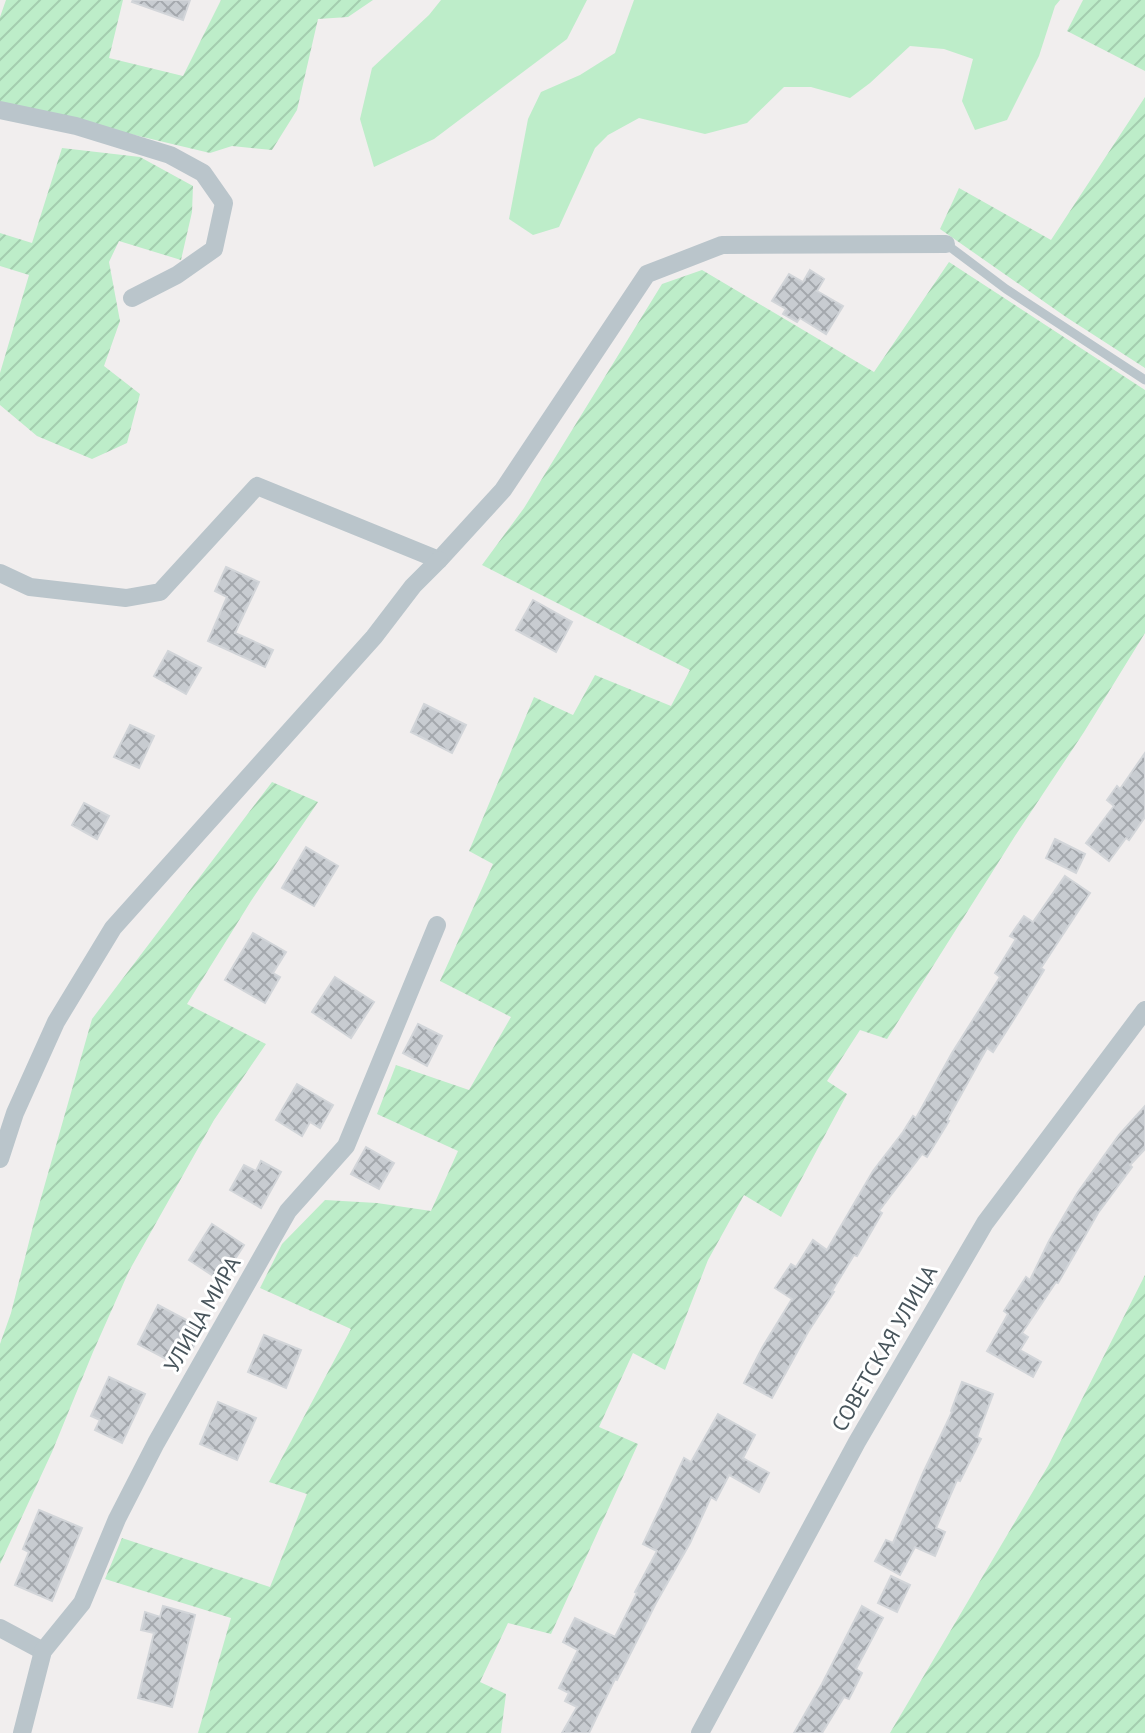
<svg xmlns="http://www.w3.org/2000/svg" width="1145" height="1733" viewBox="0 0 1145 1733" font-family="'PT Sans',sans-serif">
<defs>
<pattern id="garden-furrows" width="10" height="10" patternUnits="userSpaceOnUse" patternTransform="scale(2)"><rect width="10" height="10" fill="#bdedc9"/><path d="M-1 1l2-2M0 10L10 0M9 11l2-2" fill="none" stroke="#a4cdaf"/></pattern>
<pattern id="building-cross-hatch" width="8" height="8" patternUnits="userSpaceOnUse" patternTransform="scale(2)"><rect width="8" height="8" fill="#c8ccd1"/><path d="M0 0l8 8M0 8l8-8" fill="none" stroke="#a4a8ad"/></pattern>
</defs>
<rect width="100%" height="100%" fill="#f1eeee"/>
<g fill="#bdedc9">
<polygon points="441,0 587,0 567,39 434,139 374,167 360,119 372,68 429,15"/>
<polygon points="634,0 1060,0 1055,6 1039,56 1007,120 975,130 962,101 973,59 944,49 910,46 870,83 850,98 811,87 784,87 747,123 705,134 639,118 608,135 595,148 559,227 533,235 509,219 528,119 541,92 580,75 615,53"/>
</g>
<g fill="url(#garden-furrows)">
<polygon points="6,0 123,0 109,58 183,76 221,0 373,0 348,17 318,19 297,110 272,150 232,146 210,153 0,103 0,17"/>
<polygon points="1083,0 1145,0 1145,71 1067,31"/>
<polygon points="1145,97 1145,368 1066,317 940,229 959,188 1051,240"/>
<polygon points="62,148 140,157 193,186 192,212 181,260 119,241 109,262 120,321 104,366 140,394 127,443 92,459 37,436 0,405 0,373 29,275 0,266 0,233 32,243"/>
<polygon points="949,262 1145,390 1145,633 1084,732 1015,836 887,1039 860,1030 827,1081 847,1094 781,1217 744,1195 708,1260 665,1370 633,1353 599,1427 638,1444 551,1634 508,1623 480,1682 506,1694 501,1733 198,1733 231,1618 105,1579 122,1538 270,1587 307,1494 269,1482 351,1329 260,1288 282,1244 325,1200 377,1203 431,1211 458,1151 377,1114 396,1065 469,1090 511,1017 440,981 493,864 469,851 534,697 573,715 595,675 671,706 690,670 482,565 524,508 662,284 702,270 874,372"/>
<polygon points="272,782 318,802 251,901 187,1004 266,1044 214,1120 129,1271 93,1352 52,1452 0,1564 0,1344 11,1313 33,1226 92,1019"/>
<polygon points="1145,1275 1145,1733 890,1733 1048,1466"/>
</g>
<g fill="url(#building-cross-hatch)" stroke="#d2d5d9" stroke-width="2">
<polygon points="133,0 190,0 183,20 132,2"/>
<polygon points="810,270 824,279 817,291 843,306 826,334 800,318 797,322 783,314 786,309 772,301 789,274 803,282"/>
<polygon points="226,567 259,582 235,633 273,650 265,667 208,641 227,597 215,591"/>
<polygon points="533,600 572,622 556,652 516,630"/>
<polygon points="168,651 201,668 186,694 154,676"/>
<polygon points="424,704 466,725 452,753 411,732"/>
<polygon points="130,725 154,736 139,768 114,757"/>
<polygon points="1145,753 1145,817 1129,840 1126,838 1109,861 1086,843 1114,806 1107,800 1117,786 1120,789"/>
<polygon points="84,803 109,816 97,839 72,825"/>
<polygon points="1055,839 1085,854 1076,873 1046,858"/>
<polygon points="306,847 338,866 314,906 282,888"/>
<polygon points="1065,876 1090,893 1041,968 1044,970 1021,1008 993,1052 987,1048 947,1120 949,1121 927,1157 922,1154 879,1211 882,1213 857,1256 854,1255 832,1291 834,1292 808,1332 772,1398 744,1383 762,1348 792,1299 775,1288 791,1264 796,1267 813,1240 827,1250 873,1171 903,1132 913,1116 916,1118 952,1053 1000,977 995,973 1016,939 1010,936 1024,916 1033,922"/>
<polygon points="253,933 286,952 273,973 280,977 265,1003 225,980"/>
<polygon points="335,977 374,1002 351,1038 312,1012"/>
<polygon points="418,1024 442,1036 427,1066 403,1053"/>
<polygon points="297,1084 333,1105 320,1128 310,1122 302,1136 276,1120"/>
<polygon points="1145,1106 1145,1149 1130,1165 1132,1167 1098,1213 1058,1283 1056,1282 1022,1333 1028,1337 1020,1350 1041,1362 1033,1377 987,1351 1008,1314 1004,1311 1026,1277 1030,1280 1049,1241 1078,1192 1119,1135"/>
<polygon points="366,1147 394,1163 379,1189 351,1174"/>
<polygon points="261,1161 281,1172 261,1208 230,1190 244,1165 256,1171"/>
<polygon points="212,1224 244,1245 221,1281 189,1260"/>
<polygon points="158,1305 203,1329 190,1353 174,1344 166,1359 138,1344"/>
<polygon points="264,1335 301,1350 286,1388 248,1372"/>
<polygon points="109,1377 145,1394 122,1443 95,1430 100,1420 91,1416"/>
<polygon points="962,1382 993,1394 977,1437 981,1439 960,1481 957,1480 936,1528 945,1532 935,1556 915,1547 900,1575 875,1561 886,1540 893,1543 923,1473 952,1412 951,1411"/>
<polygon points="218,1402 256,1418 237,1460 200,1444"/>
<polygon points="718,1414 755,1435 743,1458 769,1473 759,1492 729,1475 716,1500 711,1497 690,1543 656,1603 617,1680 615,1679 589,1733 562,1733 577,1707 565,1701 569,1693 559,1688 578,1650 563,1642 575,1618 615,1637 637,1593 635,1592 657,1551 643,1544 684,1458 691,1462"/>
<polygon points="39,1510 82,1528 52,1601 15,1585 29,1552 23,1549"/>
<polygon points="891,1576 910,1585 897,1612 878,1603"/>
<polygon points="163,1606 195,1615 172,1707 138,1698 154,1633 141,1630 145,1612 160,1617"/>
<polygon points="862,1606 883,1618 856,1669 862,1673 849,1699 844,1697 822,1733 794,1733 822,1684"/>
</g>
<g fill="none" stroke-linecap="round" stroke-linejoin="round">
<polyline stroke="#bac5cb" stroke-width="9" points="946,244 1006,289 1145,380"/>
<g stroke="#bac5cb" stroke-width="18">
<polyline points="0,110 76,126 170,155 203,173 224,203 214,249 177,275 132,298"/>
<polyline points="0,573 30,587 126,598 160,592 257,486 439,560 503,490 647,274 722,245 946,244"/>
<polyline points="0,1159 15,1113 56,1022 113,928 374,637 413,586 439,560"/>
<polyline points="0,1628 43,1651"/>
<polyline points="22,1733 43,1651 82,1603 117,1519 156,1443 288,1211 346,1146 437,925"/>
<polyline points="700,1733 857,1442 985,1223 1145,1010"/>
</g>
</g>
<g text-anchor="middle" stroke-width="6" stroke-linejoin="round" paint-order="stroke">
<g font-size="22" fill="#47545b" stroke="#fff">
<text transform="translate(202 1314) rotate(-60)" y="8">УЛИЦА МИРА</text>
<text transform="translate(884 1348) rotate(-60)" y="8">СОВЕТСКАЯ УЛИЦА</text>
</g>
</g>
</svg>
